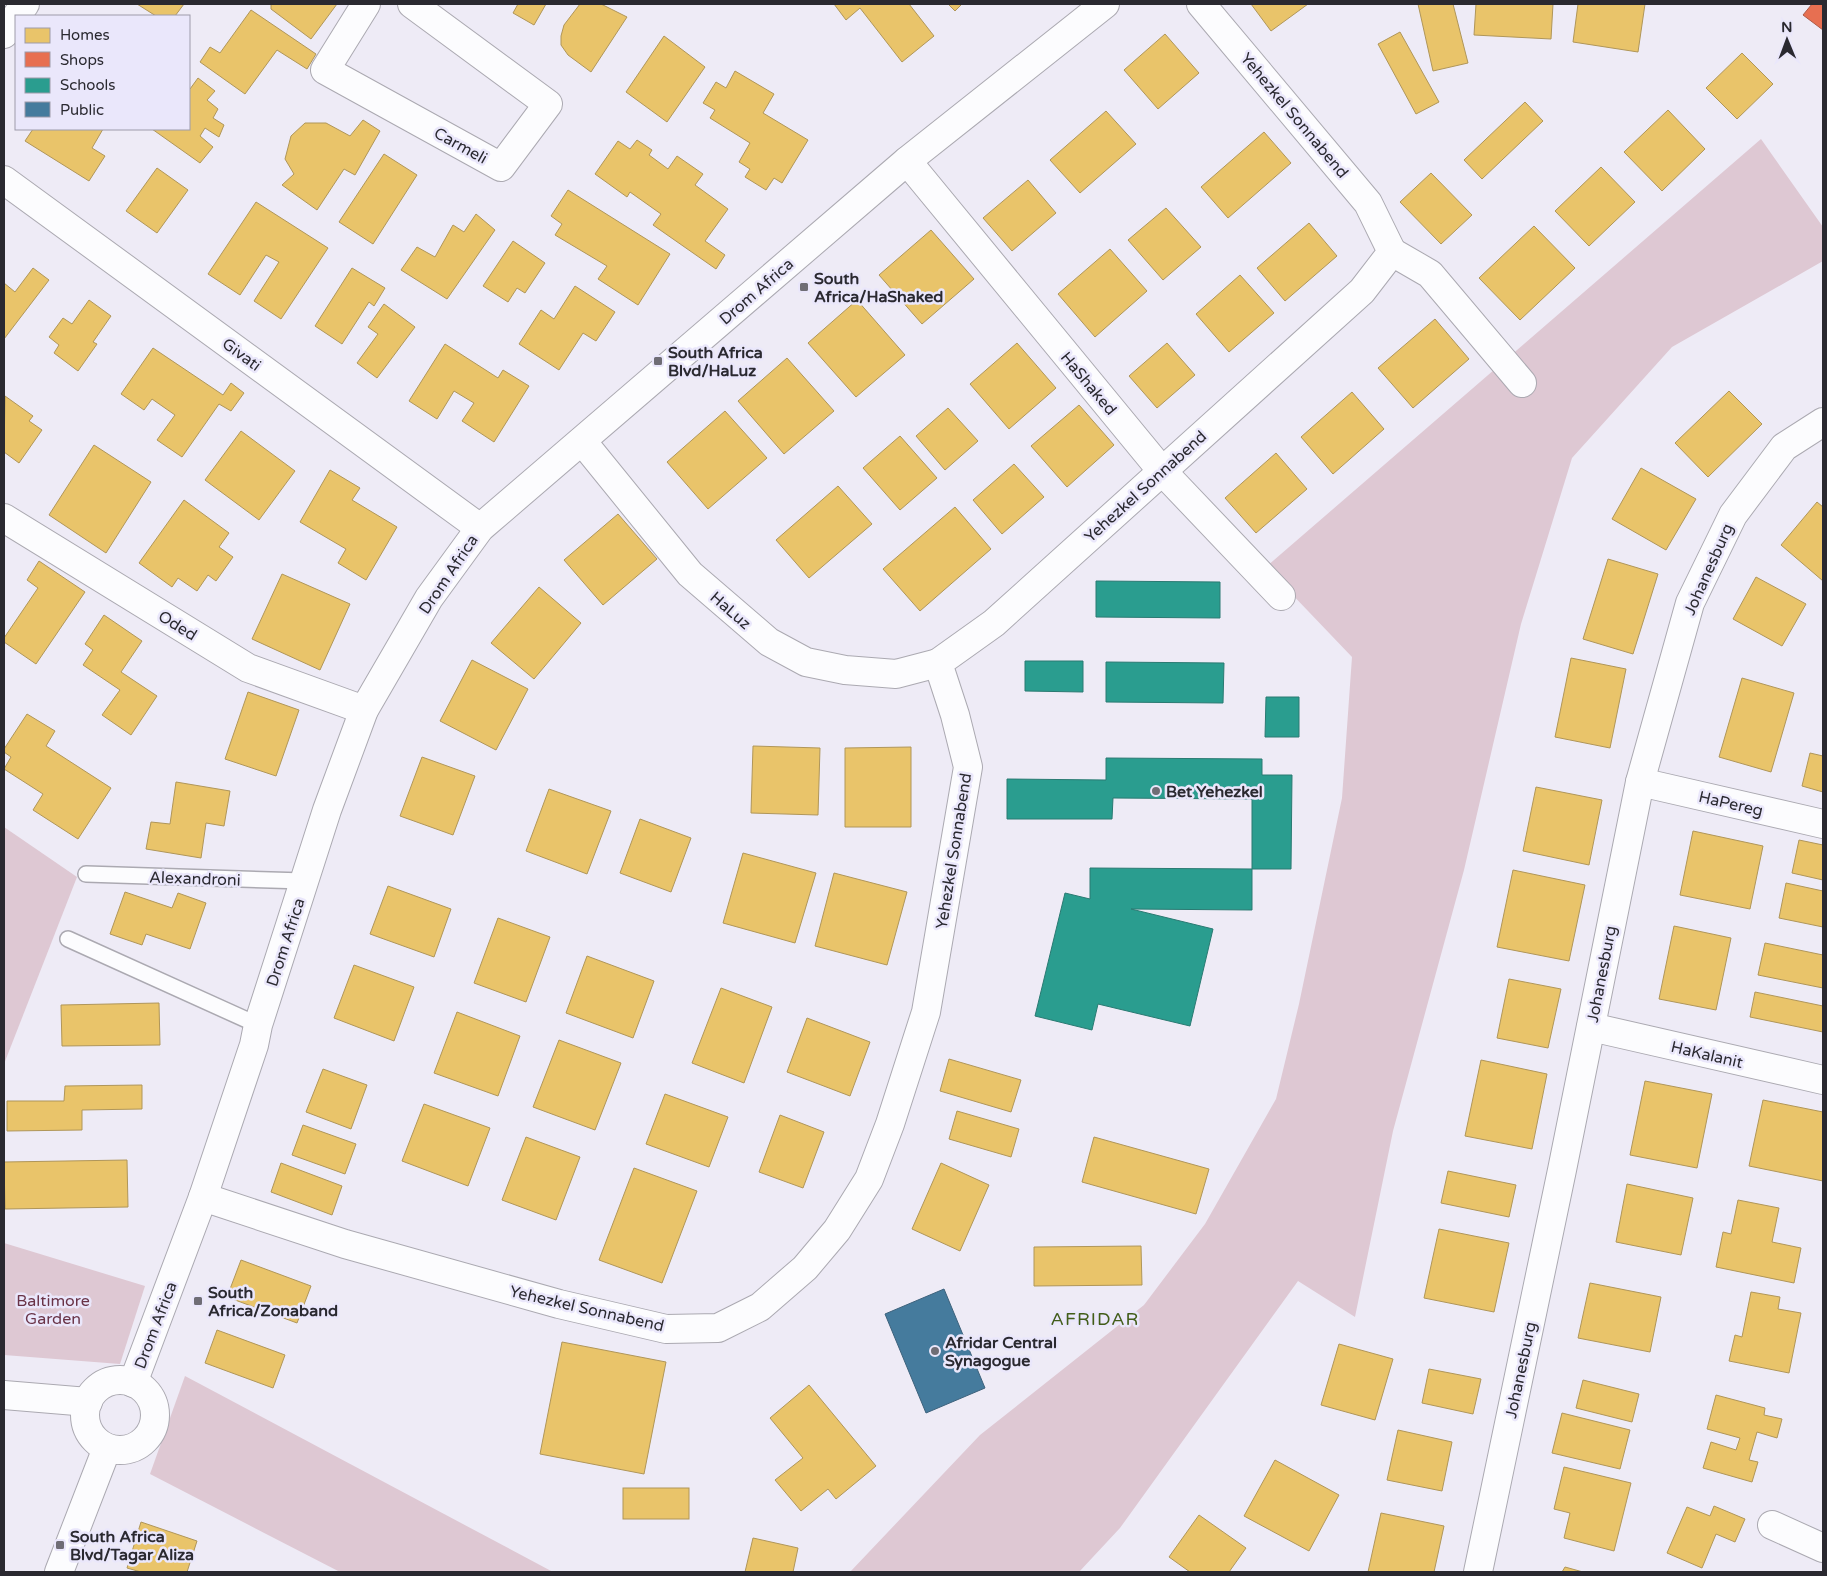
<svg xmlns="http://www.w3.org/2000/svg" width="1827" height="1576" viewBox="0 0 1827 1576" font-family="'Varela Round',sans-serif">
<rect width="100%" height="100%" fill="#eeebf6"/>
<g fill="#dec8d3">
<polygon points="1761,139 1823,227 1823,261 1672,347 1572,458 1521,624 1464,870 1393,1131 1355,1317 1298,1281 1120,1528 1079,1572 850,1572 980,1435 1144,1305 1205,1224 1276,1099 1299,1004 1342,798 1352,657 1266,567"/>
<polygon points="4,827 77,877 4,1064"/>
<polygon points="4,1243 145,1286 120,1364 4,1355"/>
<polygon points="185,1376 553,1572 340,1572 150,1474"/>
</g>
<g fill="#e9c46a" stroke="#b09659">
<polygon points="137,4 184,4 175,16 156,16"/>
<polygon points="271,4 337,4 311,39 271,9"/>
<polygon points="518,4 546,4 534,25 513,13"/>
<polygon points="580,4 601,4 627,17 591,72 568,55 561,45 561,36 564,25"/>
<polygon points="834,4 909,4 934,36 902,62 860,8 846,20"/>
<polygon points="948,4 962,4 955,11"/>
<polygon points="1251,4 1308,4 1271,31"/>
<polygon points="1418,4 1453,4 1468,63 1433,71"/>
<polygon points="1476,4 1553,4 1551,39 1474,35"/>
<polygon points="1578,4 1645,4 1638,52 1573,42"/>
<polygon points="251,10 316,54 307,69 277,50 245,94 200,62 210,47 220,53"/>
<polygon points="1400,32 1439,102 1416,114 1378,44"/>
<polygon points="1165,34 1199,73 1158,109 1124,70"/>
<polygon points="664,36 705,67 667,122 626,92"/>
<polygon points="1742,53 1773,84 1737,119 1706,88"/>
<polygon points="735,71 774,94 763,113 808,140 782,183 774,178 766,190 745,177 750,169 739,162 750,143 710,118 715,110 703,103 716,82 726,88"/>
<polygon points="198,78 215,91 207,100 218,109 213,118 224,125 219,137 205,128 200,136 213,147 200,163 152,129 189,129 189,88 190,89"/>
<polygon points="1525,102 1543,121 1482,179 1464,160"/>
<polygon points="1668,110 1705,149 1662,191 1624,152"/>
<polygon points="1106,111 1136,144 1080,193 1050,160"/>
<polygon points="363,120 380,131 355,175 344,169 317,210 282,185 294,174 285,159 291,136 305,123 326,123 350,136"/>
<polygon points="33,129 103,129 92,148 105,156 89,181 25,141"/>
<polygon points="1264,132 1291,163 1228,218 1201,187"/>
<polygon points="637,140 652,150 649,155 668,169 677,156 703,174 695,185 728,209 705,241 725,255 716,269 653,225 661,214 630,192 627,197 595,174 618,141 630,149"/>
<polygon points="384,154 417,175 373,244 339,222"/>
<polygon points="1601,167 1635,202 1589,246 1555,211"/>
<polygon points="157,168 188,190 157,233 126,211"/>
<polygon points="1431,173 1472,215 1441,244 1400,202"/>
<polygon points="1028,180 1056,213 1012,251 983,218"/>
<polygon points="568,190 670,254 638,305 598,279 607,266 555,235 562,224 551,216"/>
<polygon points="256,202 328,248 281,319 254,301 279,262 266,255 240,295 208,274"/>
<polygon points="1166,208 1201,247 1163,280 1128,240"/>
<polygon points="476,214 495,230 447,299 401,270 417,247 435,257 453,225 464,232"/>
<polygon points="1309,223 1337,256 1285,301 1257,268"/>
<polygon points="1534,226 1575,268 1520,320 1479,278"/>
<polygon points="931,230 974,279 922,324 879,275"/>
<polygon points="513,241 545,263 525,293 517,288 508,302 483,286"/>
<polygon points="1110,249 1147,291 1095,337 1058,294"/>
<polygon points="33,268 49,280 4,339 4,283 15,292"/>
<polygon points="352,268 385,288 374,306 369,302 342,344 315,326"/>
<polygon points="1240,275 1274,313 1229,352 1196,314"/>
<polygon points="575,286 615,312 596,341 583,333 559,370 519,344 541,310 554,319"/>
<polygon points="89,300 111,316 93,342 97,344 78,371 54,353 59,345 49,337 63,318 72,324"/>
<polygon points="857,300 905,355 856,397 808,343"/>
<polygon points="384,304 415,327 377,378 357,363 378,334 368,327"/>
<polygon points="1435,319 1469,359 1413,408 1378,368"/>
<polygon points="1017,343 1056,388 1009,429 970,384"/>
<polygon points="1167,343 1195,375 1157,408 1129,376"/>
<polygon points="445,344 498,378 503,370 529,386 494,442 462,421 474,403 454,391 437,419 409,401"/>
<polygon points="153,348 223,395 231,383 244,393 231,411 219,404 182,457 157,440 175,415 152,399 144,410 121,394"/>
<polygon points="787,358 834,411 784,454 738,401"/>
<polygon points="1729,391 1762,424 1708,477 1675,443"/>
<polygon points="1352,392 1384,429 1333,474 1301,437"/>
<polygon points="5,396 33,416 29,421 42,430 19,463 4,452"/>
<polygon points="1079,405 1114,445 1067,487 1031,446"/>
<polygon points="948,408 978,441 945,470 916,436"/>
<polygon points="725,411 767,458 708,509 667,462"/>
<polygon points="241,431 295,471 259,520 205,480"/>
<polygon points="900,436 937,478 900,510 863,468"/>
<polygon points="94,445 151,482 106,553 49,515"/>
<polygon points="1276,453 1307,489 1256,533 1225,498"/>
<polygon points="1014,464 1044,497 1002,534 973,500"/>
<polygon points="1641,468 1696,499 1666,550 1612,519"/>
<polygon points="330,470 360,488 352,500 397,527 366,580 338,563 346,549 300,522"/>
<polygon points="838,486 872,524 809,578 776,540"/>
<polygon points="184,500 229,533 219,547 233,557 216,581 208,575 197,591 178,578 172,587 139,563"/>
<polygon points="1817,502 1823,507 1823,581 1781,545"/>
<polygon points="955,507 991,549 920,611 883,569"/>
<polygon points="618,514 657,559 603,605 564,560"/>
<polygon points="1608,559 1658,574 1633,654 1583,639"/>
<polygon points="39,561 85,592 36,664 4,642 4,638 38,588 27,580"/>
<polygon points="282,574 350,604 320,670 252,639"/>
<polygon points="1756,577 1806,604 1782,646 1733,619"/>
<polygon points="539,587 581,623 534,679 491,643"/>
<polygon points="104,615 142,641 121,672 157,696 131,735 102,715 120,690 83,665 93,650 85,644"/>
<polygon points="1571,658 1626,669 1610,748 1555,737"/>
<polygon points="472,660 528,689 496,750 440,721"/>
<polygon points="1742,678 1794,693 1771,772 1719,757"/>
<polygon points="248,692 299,710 276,776 225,759"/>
<polygon points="27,714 55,731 46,746 111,788 78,839 33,810 43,794 4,769 11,757 4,752 4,749"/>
<polygon points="753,746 820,748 818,815 751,813"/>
<polygon points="911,747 911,827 845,827 845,748"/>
<polygon points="1810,753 1823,756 1823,792 1802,786"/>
<polygon points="422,757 475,776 453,835 400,816"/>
<polygon points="176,782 230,791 224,826 206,823 201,858 146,849 151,822 170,824"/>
<polygon points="1536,787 1602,800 1589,865 1523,851"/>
<polygon points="549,789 611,811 587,874 526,851"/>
<polygon points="640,819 691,838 671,892 620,873"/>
<polygon points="1693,831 1763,846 1750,909 1680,895"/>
<polygon points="1799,840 1823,845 1823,880 1792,873"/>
<polygon points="743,853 816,873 795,943 723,923"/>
<polygon points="1513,870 1585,885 1569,961 1497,947"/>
<polygon points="834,873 907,892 887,965 815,946"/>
<polygon points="1786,883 1823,891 1823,927 1779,918"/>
<polygon points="388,886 451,909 434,957 370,934"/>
<polygon points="125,892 172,908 178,893 206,903 190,949 146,934 142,945 110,934"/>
<polygon points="498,918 550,937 526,1002 474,983"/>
<polygon points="1674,926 1731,938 1716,1010 1659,999"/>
<polygon points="1765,943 1823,955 1823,988 1758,975"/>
<polygon points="587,956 654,981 633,1038 566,1013"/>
<polygon points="354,965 414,987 394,1041 334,1018"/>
<polygon points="1509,979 1561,989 1548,1048 1497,1038"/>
<polygon points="721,988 772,1007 744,1083 692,1063"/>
<polygon points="1755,992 1823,1006 1823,1032 1750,1017"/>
<polygon points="159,1003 160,1045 62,1046 61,1005"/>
<polygon points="457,1012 520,1036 498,1096 434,1073"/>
<polygon points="807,1018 870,1042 850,1096 787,1072"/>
<polygon points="559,1040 621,1063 595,1130 533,1107"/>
<polygon points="949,1059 1021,1080 1011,1112 940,1091"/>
<polygon points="1481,1060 1547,1074 1532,1149 1465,1136"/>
<polygon points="323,1069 367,1085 351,1129 306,1112"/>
<polygon points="1645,1081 1712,1094 1697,1168 1630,1155"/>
<polygon points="142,1085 142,1109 82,1110 82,1130 7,1131 7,1101 64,1101 65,1086"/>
<polygon points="665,1094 728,1117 709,1167 646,1144"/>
<polygon points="1763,1100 1823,1112 1823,1181 1749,1166"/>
<polygon points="424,1104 490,1128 468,1186 402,1161"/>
<polygon points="957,1111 1019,1129 1011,1157 949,1139"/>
<polygon points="780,1115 824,1132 803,1188 759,1172"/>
<polygon points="303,1125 356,1144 345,1174 292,1155"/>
<polygon points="526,1137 580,1157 556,1220 502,1200"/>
<polygon points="1094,1137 1209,1169 1196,1214 1082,1182"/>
<polygon points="127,1160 128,1207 5,1209 4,1162"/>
<polygon points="281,1163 342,1186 332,1215 271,1192"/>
<polygon points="941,1163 989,1185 960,1251 912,1229"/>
<polygon points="634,1168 697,1191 662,1283 599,1260"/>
<polygon points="1448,1171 1516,1185 1509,1217 1441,1203"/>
<polygon points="1627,1184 1693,1198 1681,1255 1616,1242"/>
<polygon points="1738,1200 1779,1208 1772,1242 1801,1248 1794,1283 1716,1267 1723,1232 1731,1234"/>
<polygon points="1439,1229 1509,1243 1494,1312 1424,1298"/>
<polygon points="1141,1246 1142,1285 1034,1286 1034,1247"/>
<polygon points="241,1260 311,1286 297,1323 227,1297"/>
<polygon points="1590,1283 1661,1297 1650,1352 1578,1338"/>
<polygon points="1751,1292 1780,1297 1778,1309 1801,1313 1789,1373 1729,1361 1735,1335 1742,1337"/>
<polygon points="217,1330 285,1355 273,1388 205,1363"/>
<polygon points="562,1342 666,1362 644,1474 540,1454"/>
<polygon points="1339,1344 1393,1359 1375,1420 1321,1405"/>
<polygon points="1429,1369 1481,1379 1473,1414 1422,1403"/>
<polygon points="1583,1380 1639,1394 1632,1422 1576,1408"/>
<polygon points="809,1385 876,1466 836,1499 828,1489 801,1511 775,1480 803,1458 770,1418"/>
<polygon points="1716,1395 1765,1408 1764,1415 1782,1419 1777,1438 1757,1432 1749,1460 1758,1462 1752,1482 1703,1468 1711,1442 1736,1450 1740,1438 1707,1429"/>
<polygon points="1562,1413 1630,1430 1620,1469 1552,1453"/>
<polygon points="1398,1430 1452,1442 1442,1491 1387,1480"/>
<polygon points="1275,1460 1339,1495 1309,1551 1244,1516"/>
<polygon points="1564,1467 1631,1483 1614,1551 1564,1538 1570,1513 1554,1509"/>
<rect x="623" y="1488" width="66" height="31"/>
<polygon points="1714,1506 1745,1519 1735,1542 1716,1534 1702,1568 1667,1553 1687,1507 1710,1516"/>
<polygon points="1381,1513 1444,1526 1434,1572 1368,1572"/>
<polygon points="1199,1515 1246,1548 1229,1572 1190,1572 1169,1557"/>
<polygon points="141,1522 197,1541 187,1572 141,1572 127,1568"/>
<polygon points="753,1538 798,1548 793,1572 745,1572"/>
<polygon points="1565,1567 1583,1572 1562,1572"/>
</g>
<polygon fill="#e76f51" stroke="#ae5a47" points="1812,4 1823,4 1823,30 1803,15"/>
<g fill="#2a9d8f" stroke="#2a7a72">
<polygon points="1096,581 1220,582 1220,618 1096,617"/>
<polygon points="1025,661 1083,661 1083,692 1025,691"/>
<polygon points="1106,662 1224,663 1223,703 1106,702"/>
<polygon points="1266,697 1299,697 1299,737 1265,737"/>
<polygon points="1106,758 1262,759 1262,775 1292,775 1291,869 1252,869 1252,799 1113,798 1112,819 1007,819 1007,779 1106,780"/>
<polygon points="1090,868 1252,869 1252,910 1131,909 1213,929 1190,1026 1098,1004 1092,1030 1035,1016 1065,893 1090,899"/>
</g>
<polygon fill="#457b9d" stroke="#3d627c" points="944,1289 985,1388 926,1413 885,1314"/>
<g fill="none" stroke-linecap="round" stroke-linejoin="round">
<g stroke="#aba9b1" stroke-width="18">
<g id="lane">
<polyline points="86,874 304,881"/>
<polyline points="68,939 258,1025"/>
</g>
</g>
<g stroke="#aba9b1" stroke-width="30">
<g id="street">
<polyline points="366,4 325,70 501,167 548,104 412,4"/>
<polyline points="4,34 25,4"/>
<polyline points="907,161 1162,471 1281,596"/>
<polyline points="4,180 480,528"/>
<polyline points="1392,252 1430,274 1522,383"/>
<polyline points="582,441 690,574 769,642 806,662 845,670 896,674 938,663"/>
<polyline points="4,518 248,668 364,710"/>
<polyline points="1640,782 1823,824"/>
<polyline points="1591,1027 1823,1080"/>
<polyline points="203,1197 345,1244 559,1304 666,1329 718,1328 760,1307 805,1268 837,1230 869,1179 890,1124 926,1012 968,767 955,715 938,663 994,623 1362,291 1392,252 1368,203 1201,4"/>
<polyline points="1772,1525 1823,1548"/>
<polyline points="1478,1572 1562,1170 1640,782 1690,603 1733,515 1784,447 1823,422"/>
</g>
</g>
<g stroke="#aba9b1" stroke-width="30">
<g id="secondary">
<circle cx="120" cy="1415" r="35"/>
<polyline points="133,1383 203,1197 254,1045 258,1025 327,810 364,710 429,598 480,528 907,161 1105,4"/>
<polyline points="4,1395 88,1402"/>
<polyline points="59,1572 107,1448"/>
</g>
</g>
<use href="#lane" stroke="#fcfcfe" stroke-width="15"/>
<use href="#street" stroke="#fcfcfe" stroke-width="28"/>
<use href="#secondary" stroke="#fcfcfe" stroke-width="28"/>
</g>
<g fill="#6f6d75" stroke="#eae7fb" stroke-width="2">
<rect x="799" y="282" width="10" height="10" rx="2.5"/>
<rect x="653" y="356" width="10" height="10" rx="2.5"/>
<circle cx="1156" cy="791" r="5"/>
<rect x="193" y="1296" width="10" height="10" rx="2.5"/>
<circle cx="935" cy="1351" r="5"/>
<rect x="55" y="1540" width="10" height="10" rx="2.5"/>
</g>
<g text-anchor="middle" stroke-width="5" stroke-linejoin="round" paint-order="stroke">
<g font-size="16" fill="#2a2930" stroke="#eae7fb">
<text transform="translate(1295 115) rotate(50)" y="6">Yehezkel Sonnabend</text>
<text transform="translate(461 145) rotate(29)" y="6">Carmeli</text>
<text transform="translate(756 291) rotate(-41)" y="6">Drom Africa</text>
<text transform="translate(242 354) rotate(36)" y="6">Givati</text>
<text transform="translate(1089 383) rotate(50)" y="6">HaShaked</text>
<text transform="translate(1145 486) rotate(-42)" y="6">Yehezkel Sonnabend</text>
<text transform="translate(1708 569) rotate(-66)" y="6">Johanesburg</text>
<text transform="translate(448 574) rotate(-56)" y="6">Drom Africa</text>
<text transform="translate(731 610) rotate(41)" y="6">HaLuz</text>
<text transform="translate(178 625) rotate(32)" y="6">Oded</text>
<text transform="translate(1731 803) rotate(13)" y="6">HaPereg</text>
<text transform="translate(953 851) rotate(-81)" y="6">Yehezkel Sonnabend</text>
<text transform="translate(195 878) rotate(2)" y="6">Alexandroni</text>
<text transform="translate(285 942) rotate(-72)" y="6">Drom Africa</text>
<text transform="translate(1601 974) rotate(-79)" y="6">Johanesburg</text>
<text transform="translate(1707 1054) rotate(13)" y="6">HaKalanit</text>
<text transform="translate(587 1308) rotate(13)" y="6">Yehezkel Sonnabend</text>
<text transform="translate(155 1325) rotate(-69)" y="6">Drom Africa</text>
<text transform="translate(1520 1370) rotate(-78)" y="6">Johanesburg</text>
</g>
<g font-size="16" font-weight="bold" fill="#2a2930" stroke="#eae7fb" text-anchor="start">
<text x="814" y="284">South<tspan x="814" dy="18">Africa/HaShaked</tspan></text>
<text x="668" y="358">South Africa<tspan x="668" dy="18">Blvd/HaLuz</tspan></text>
<text x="1166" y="797">Bet Yehezkel</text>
<text x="208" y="1298">South<tspan x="208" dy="18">Africa/Zonaband</tspan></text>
<text x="945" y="1348">Afridar Central<tspan x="945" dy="18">Synagogue</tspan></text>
<text x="70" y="1542">South Africa<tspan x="70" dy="18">Blvd/Tagar Aliza</tspan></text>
</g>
<g font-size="16" fill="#693347" stroke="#eae7fb">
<text x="53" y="1306">Baltimore<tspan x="53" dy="18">Garden</tspan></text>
</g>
<g font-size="18" letter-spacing="1" fill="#425d19" stroke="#eae7fb">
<text x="1095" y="1325">AFRIDAR</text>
</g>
</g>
<rect width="1827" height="1576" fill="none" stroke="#2a2930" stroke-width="10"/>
<rect x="15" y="15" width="175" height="115" fill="#eae7fb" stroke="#9d9baa"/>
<rect x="25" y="28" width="25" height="15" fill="#e9c46a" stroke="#9d9baa"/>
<text x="60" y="40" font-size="15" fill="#2a2930">Homes</text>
<rect x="25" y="52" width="25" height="15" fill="#e76f51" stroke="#9d9baa"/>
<text x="60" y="65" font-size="15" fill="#2a2930">Shops</text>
<rect x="25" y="78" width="25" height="15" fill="#2a9d8f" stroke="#9d9baa"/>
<text x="60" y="90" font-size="15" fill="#2a2930">Schools</text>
<rect x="25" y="102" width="25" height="15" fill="#457b9d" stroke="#9d9baa"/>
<text x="60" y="115" font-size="15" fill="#2a2930">Public</text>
<g transform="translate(1787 40) rotate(359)" stroke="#eae7fb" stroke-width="4" paint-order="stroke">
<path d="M0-4L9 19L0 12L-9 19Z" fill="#2a2930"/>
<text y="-8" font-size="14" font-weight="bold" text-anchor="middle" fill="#2a2930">N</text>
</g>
</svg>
